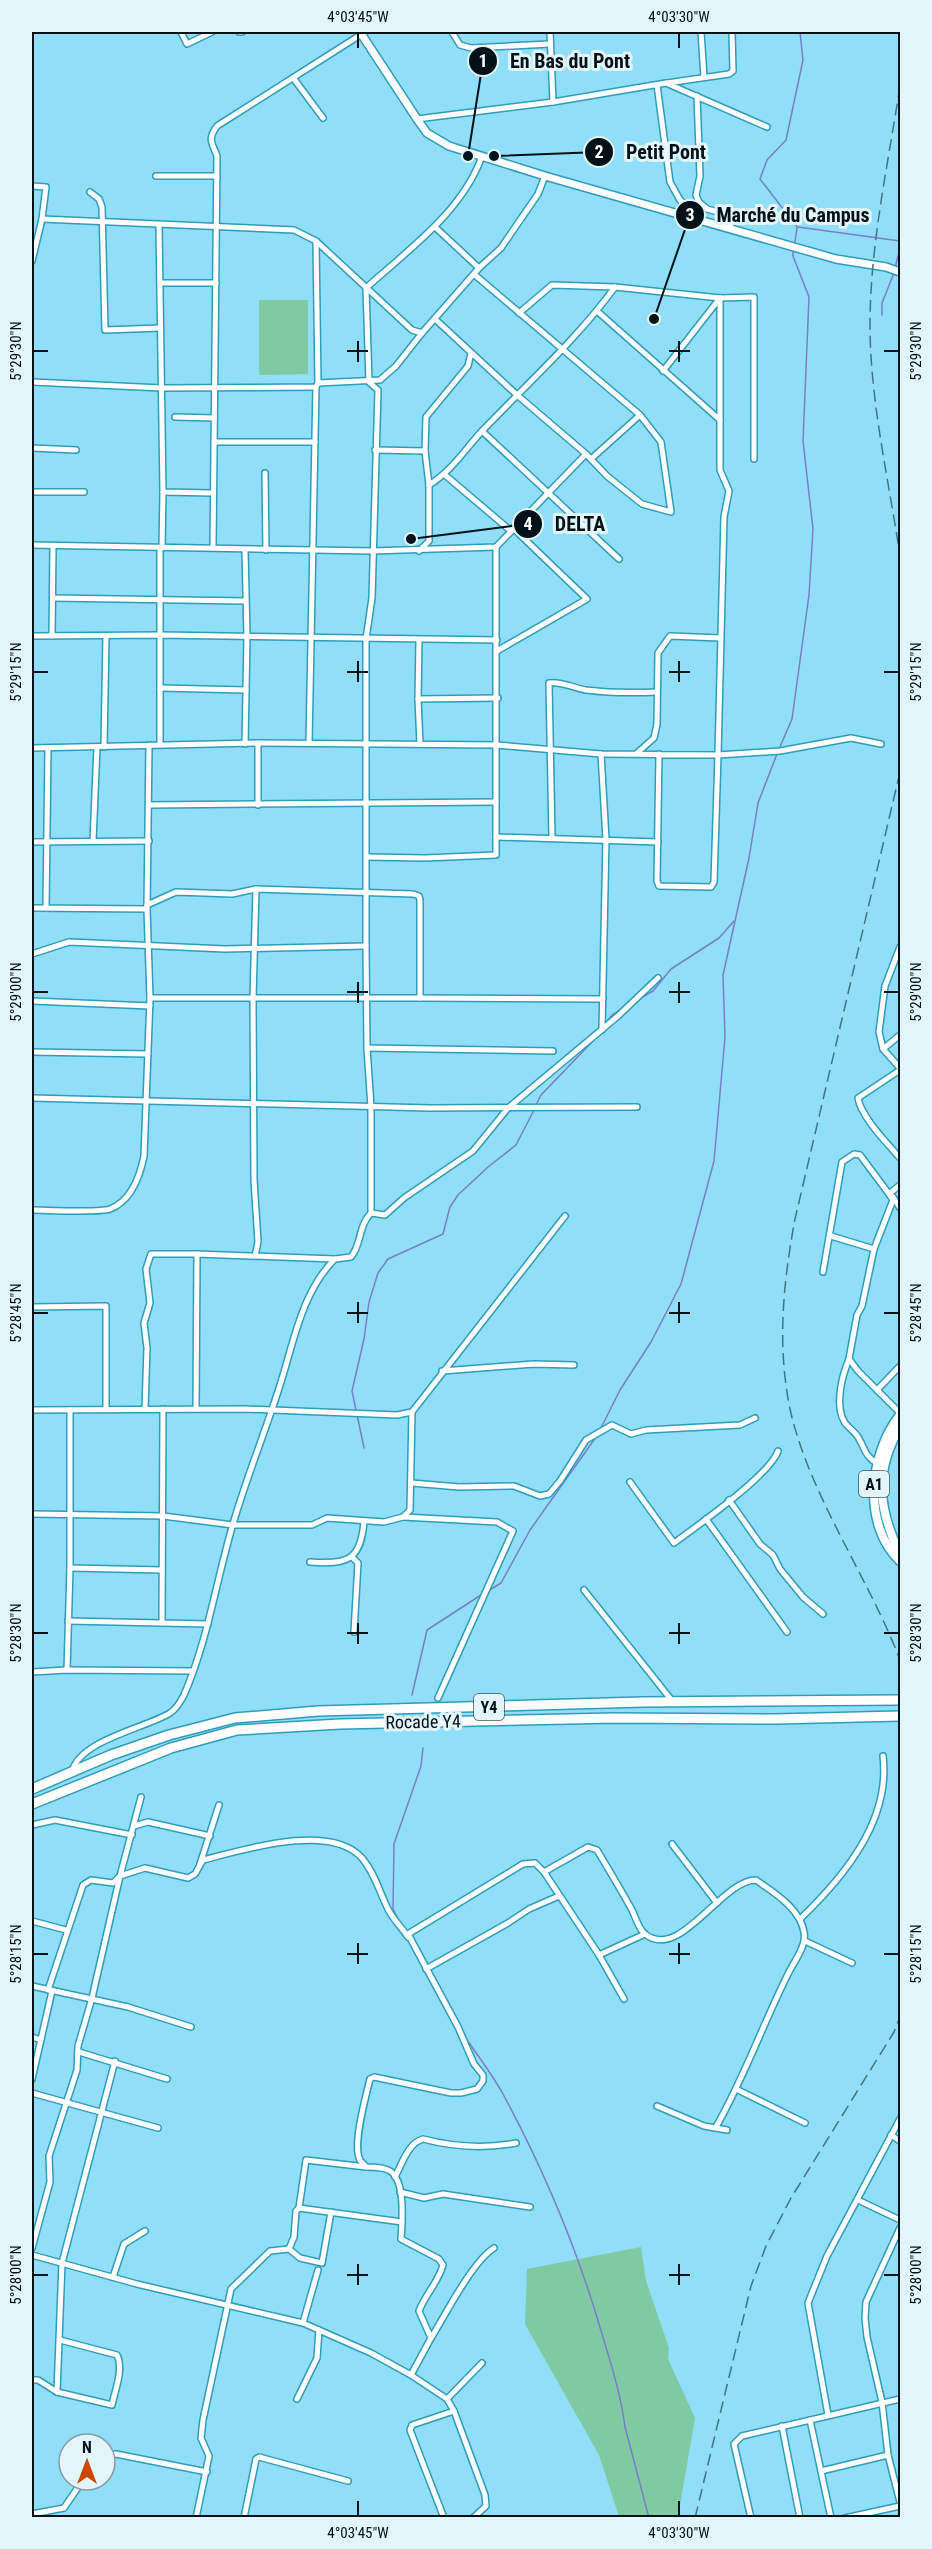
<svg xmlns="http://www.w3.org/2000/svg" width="932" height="2549" viewBox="0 0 932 2549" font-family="'Roboto Condensed',sans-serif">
<rect width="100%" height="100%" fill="#90def7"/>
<g fill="#80caa3">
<polygon points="308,300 308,374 259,375 259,300"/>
<polygon points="641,2247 646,2281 669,2348 668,2359 695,2418 678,2517 619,2517 599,2455 525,2324 527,2269"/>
</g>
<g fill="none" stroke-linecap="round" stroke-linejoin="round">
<g stroke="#7a7ec6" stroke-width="1.5">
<polyline points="900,211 900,228"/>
<polyline points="798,227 900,241"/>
<polyline points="795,242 797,227 760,179 767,160 786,140 803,60 800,32"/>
<polyline points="895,268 900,248"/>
<polyline points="882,315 882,303 894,273"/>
<polyline points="779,749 792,719 809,595 813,529 803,441 809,297 793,256 793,252"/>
<polyline points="639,999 653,991 671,969 719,938 734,921"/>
<polyline points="606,1023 612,1015 622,1009"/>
<polyline points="536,1105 541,1095 592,1042"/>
<polyline points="600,1430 620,1390 651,1342 681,1284 714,1161 725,1037 723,975 749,858 758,803 777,754"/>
<polyline points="364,1448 352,1391 364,1339 369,1302 378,1273 388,1259 443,1234 450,1207 458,1195 488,1167 516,1145 534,1110"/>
<polyline points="488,1591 501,1583 530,1530 596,1437"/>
<polyline points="412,1695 427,1630 481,1595"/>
<polyline points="399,1921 393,1909 394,1844 421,1766 423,1748"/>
<path d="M465,2037c13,19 27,37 38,57 41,76 75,157 99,240 9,30 19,61 23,93l24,91"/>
</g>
<g stroke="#2e9dbb" stroke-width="8">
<g id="minor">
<polyline points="181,32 187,44 212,32"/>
<polyline points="239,32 242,32"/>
<polyline points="452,32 460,45 471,48 550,44"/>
<polyline points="550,32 553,102"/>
<polyline points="701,32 704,77"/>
<polyline points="294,79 323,118"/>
<polyline points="667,83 729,74 733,71 732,32"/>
<polyline points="657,85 670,182 680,200 702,219"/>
<polyline points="697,96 700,176 696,195 699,202 707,209 733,216 730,228"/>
<polyline points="417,119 553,102 666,83 767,127"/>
<polyline points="156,176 217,176"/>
<polyline points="32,186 46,187 42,219 32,261"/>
<polyline points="90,192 99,199 102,207 105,330 160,328"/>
<polyline points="42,219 294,230 316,241 412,330 422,333"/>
<polyline points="159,226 163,492 212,493"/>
<polyline points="435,227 479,268"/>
<polyline points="316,241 318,383"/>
<polyline points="160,283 216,283"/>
<polyline points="720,298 720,470 729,491 724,517 718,755 780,751 851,738 881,744"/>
<polyline points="597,311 720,420"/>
<polyline points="519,313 552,285 615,287 720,298 754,297 754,459"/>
<polyline points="435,319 517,395 586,454 607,476 642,504 671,512 661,442 640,415 475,275"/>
<polyline points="663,371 720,298"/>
<polyline points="32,382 162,388 316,387 318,383 380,380 396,366 422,333 479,268 501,248 538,194 545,176"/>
<polyline points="175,417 214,418"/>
<polyline points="482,431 619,559"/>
<polyline points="214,442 315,442"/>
<polyline points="32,448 76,450"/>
<polyline points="375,450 425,451"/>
<polyline points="591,459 640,415"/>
<polyline points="265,473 266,550"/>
<polyline points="445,475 511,531"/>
<path d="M429,485c23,-14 36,-36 54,-55 45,-47 94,-91 132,-143"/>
<polyline points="32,492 84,492"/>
<polyline points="32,545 372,551 496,547 586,454"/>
<polyline points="160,548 160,744"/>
<polyline points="162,548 163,492"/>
<path d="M213,548l4,-392c-5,-14 -10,-16 0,-30l148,-94"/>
<polyline points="245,550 247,637 245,744"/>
<polyline points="419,551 429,541 429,485 425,451 426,417 468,366 471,353"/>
<polyline points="53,598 245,601"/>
<polyline points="32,636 160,635 497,640"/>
<polyline points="52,636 53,546"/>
<polyline points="419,640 418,699 420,744"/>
<polyline points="497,651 587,599 513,528"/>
<polyline points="160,688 246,690"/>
<polyline points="418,699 498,698"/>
<polyline points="309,743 316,387"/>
<polyline points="104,747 106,636"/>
<polyline points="32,748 258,743 497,745 601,754 718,755 714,882 711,887 659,886 657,881 659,754"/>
<polyline points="637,753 654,738 657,724 658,653 670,636 720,638"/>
<polyline points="601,754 606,839 602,1030"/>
<polyline points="149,805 496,802"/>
<polyline points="258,805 258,743"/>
<polyline points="496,837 658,842"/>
<path d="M552,837l-3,-154c13,-2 24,5 37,7 24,3 47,3 71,2"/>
<polyline points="93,841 97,747"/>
<polyline points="32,842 149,841"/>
<polyline points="367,857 425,858 496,855 496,547"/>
<polyline points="147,905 176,892 232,894 256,889 413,894 419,896 420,900 420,998 150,998"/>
<polyline points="32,908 147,909"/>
<polyline points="46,908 48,748"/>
<polyline points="900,947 885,986 879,1032 883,1049 900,1068"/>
<polyline points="32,954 69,942 225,949 366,946"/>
<polyline points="420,998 603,999"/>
<polyline points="32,1001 150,1006"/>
<polyline points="367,1048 553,1051"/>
<polyline points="883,1049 900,1035"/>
<polyline points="32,1052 148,1054"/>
<path d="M900,1070l-42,28c3,19 30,46 42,60"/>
<polyline points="32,1098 430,1108 637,1107"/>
<polyline points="900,1185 889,1194 893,1200 874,1249 862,1306 857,1315 849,1359 858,1371 900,1413"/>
<polyline points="893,1197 900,1208"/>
<path d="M32,1210c14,0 68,3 78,-1 21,-8 30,-33 34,-53l6,-158 -3,-89 2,-164"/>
<polyline points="371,1213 385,1215 404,1198 473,1151 508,1108 618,1016 658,978"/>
<polyline points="831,1236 874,1249"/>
<polyline points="255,1256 258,1242 254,1180 253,998 256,889"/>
<polyline points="823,1272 842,1162 854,1154 860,1155 889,1194"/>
<polyline points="32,1307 106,1306 106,1408"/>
<path d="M849,1359c-7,17 -15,47 -4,64 4,5 10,9 13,14 7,11 7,20 19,26"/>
<polyline points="442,1371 534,1364 574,1365"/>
<polyline points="877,1390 900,1366"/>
<polyline points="145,1409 147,1348 144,1323 150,1303 146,1269 151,1254 197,1254"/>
<polyline points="196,1409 197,1254 335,1259"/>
<polyline points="32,1410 245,1409 397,1415 412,1412 565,1216"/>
<path d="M630,1482l44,61c23,-17 96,-68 104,-92"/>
<polyline points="412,1483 459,1487 514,1486 540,1496 549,1494 560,1481 586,1440 612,1425 631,1434 646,1430 740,1425 755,1418"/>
<polyline points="729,1500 760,1544 773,1555 780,1569 803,1597 823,1614"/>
<polyline points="32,1514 163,1516 233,1525 312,1525 327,1518 384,1522 403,1517 410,1510 412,1412"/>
<polyline points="403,1517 497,1522 513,1531 438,1698"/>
<polyline points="706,1519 787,1632"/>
<polyline points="352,1557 358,1563 354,1632"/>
<path d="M310,1562c38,3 51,-2 54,-41"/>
<polyline points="70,1568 162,1570"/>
<polyline points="584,1590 673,1702"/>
<polyline points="68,1621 208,1624"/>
<polyline points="162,1623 163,1409"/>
<polyline points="67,1670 70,1568 70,1410"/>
<polyline points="32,1672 67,1670 192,1671"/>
<path d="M72,1772c7,-32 74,-44 98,-59 6,-4 11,-12 14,-18 24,-55 32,-114 49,-171 14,-48 33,-94 48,-142 13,-42 22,-92 54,-123l16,-2c11,-13 7,-31 20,-44v-106l-4,-59 -1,-102v-307l6,-41 6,-208 -9,-8 -3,-94c42,-38 97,-77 116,-132"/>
<polyline points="32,1825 55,1820 132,1835"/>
<polyline points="134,1826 148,1822 210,1836"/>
<polyline points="672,1844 717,1903"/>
<polyline points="200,1864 219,1805"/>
<path d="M544,1872l44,-25 9,3c12,20 24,40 35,60 3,6 7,20 13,24 35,28 76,-54 111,-54 18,13 44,28 48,52 3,14 -10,29 -16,42 -25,50 -44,104 -72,153"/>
<path d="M800,1919c43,-41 91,-98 83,-163"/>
<polyline points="32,1921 66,1930"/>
<polyline points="805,1941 852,1963"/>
<polyline points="599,1955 645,1934"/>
<polyline points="426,1969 508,1923 529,1909 559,1896"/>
<polyline points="32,1986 128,2007 191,2027"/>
<polyline points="48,1990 83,1885 91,1880 113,1883 120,1876 141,1797"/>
<polyline points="32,2037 41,2040"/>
<polyline points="79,2052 167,2079"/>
<polyline points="32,2079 52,1991"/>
<polyline points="736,2089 805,2123"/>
<polyline points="32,2093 158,2128"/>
<polyline points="657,2106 704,2126 727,2130"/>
<polyline points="891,2135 900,2141"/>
<path d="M395,2177c7,-13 13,-34 28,-38 31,8 61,10 93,4"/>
<polyline points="400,2192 424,2198 443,2194 530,2207"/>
<polyline points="858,2200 900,2220"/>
<polyline points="299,2208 306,2160 366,2167"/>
<polyline points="900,2228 866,2302 865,2318 867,2337 882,2402 888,2455 900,2502"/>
<path d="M32,2248l18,-66 -1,-26 28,-86 1,-24 14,-48 28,-122 25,-8 43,10 7,-4 8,-14c40,-10 127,-38 159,-2 13,15 18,36 27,53 5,9 13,17 19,26"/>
<polyline points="289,2249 300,2258 322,2263 331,2212"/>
<polyline points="32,2255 137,2284 303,2323 371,2353 411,2375 447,2399 454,2411 485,2495 486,2506 473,2518"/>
<polyline points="113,2277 124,2244 145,2231"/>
<polyline points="303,2323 318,2270"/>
<path d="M431,2338c15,-24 41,-76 63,-90"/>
<path d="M411,2375l20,-37 -12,-27c6,-16 20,-30 24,-46l-4,-6 -38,-20c1,-17 5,-58 -11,-68 -6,-4 -17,-4 -24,-4 -2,-3 -5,-5 -6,-7 -8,-15 6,-64 10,-81l4,-2 77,16h10l16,-4 6,-8v-6l-9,-11 -16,-37 -50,-93 115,-70 12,-1 9,9 55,83 25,44"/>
<path d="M32,2380h6l19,12 55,13c3,-15 12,-36 5,-50l-57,-15"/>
<polyline points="57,2392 62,2263 115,2061"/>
<polyline points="297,2399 317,2358 319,2330"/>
<polyline points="447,2399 482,2363"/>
<polyline points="828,2415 808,2303 827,2256 900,2119"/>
<polyline points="810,2420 831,2518"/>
<polyline points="782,2426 800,2518"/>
<polyline points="105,2471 111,2455 116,2454 207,2472"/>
<polyline points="821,2471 888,2455"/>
<polyline points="32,2514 64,2508 81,2483 96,2480"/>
<polyline points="196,2518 209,2456 201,2438 203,2420 231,2289 270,2251 289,2249 294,2237 296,2211 299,2208 402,2222"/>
<polyline points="244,2518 256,2459 259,2457 348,2481"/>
<polyline points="444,2518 410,2430 412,2425 454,2411"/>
<polyline points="751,2518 734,2444 742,2436 900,2399"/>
<polyline points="845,2518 900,2506"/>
</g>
</g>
<g stroke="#2e9dbb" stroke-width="10">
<polyline id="tertiary" points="360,32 417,119 427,133 449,146 545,176 836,259 886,267 900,272"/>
</g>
<g stroke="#2e9dbb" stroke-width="11">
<g id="primary">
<path d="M900,1415c-31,39 -38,110 0,146"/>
<path d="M900,1427c-26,44 -22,82 0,127"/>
</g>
</g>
<g stroke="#2e9dbb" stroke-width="12">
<g id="trunk">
<polyline points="32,1789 111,1755 169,1735 235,1718 318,1711 643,1702 900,1700"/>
<polyline points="32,1804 171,1748 237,1730 340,1724 615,1718 776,1719 900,1716"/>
</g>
</g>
<use href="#minor" stroke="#fff" stroke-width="5"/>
<use href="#tertiary" stroke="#fff" stroke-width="7"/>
<use href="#primary" stroke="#fff" stroke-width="8"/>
<use href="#trunk" stroke="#fff" stroke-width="9"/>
<g stroke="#457382" stroke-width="1.5" stroke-dasharray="12 6" stroke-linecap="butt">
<path d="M900,86c-12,79 -30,159 -30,239 0,76 19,156 30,231"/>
<path d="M900,772l-105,447c-12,64 -18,127 -5,190 19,86 79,169 110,251"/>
<polyline points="695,2518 751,2286 766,2246 791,2198 894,2032 900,2017"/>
</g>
</g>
<path fill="none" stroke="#001117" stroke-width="2" d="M358,33v15M679,33v15M358,341v21M679,341v21M33,351h15M347,351h21M669,351h21M884,351h15M358,661v21M679,661v21M33,672h15M347,672h21M669,672h21M884,672h15M358,982v21M679,982v21M33,992h15M347,992h21M669,992h21M884,992h15M358,1302v21M679,1302v21M33,1313h15M347,1313h21M669,1313h21M884,1313h15M358,1623v21M679,1623v21M33,1633h15M347,1633h21M669,1633h21M884,1633h15M358,1943v21M679,1943v21M33,1954h15M347,1954h21M669,1954h21M884,1954h15M358,2264v21M679,2264v21M33,2275h15M347,2275h21M669,2275h21M884,2275h15M358,2501v15M679,2501v15"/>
<g text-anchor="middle" stroke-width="6" stroke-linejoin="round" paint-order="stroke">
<g fill="#e2f5fb" stroke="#44555b" stroke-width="1.5">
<rect x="859" y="1471" width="30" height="26" rx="4.5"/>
<rect x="474" y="1694" width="30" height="26" rx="4.5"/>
</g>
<g font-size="16" font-weight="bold" fill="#001117">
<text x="874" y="1490">A1</text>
<text x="489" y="1713">Y4</text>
</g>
<g font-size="18" fill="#001117" stroke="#e2f5fb">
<text transform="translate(423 1722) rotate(-1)" y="6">Rocade Y4</text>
</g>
</g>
<path fill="none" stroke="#001117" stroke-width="2" d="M468 156L483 61M494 156L599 152M654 319L690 215M411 539L528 524"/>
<g fill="#001117" stroke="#e2f5fb" stroke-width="2">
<circle cx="468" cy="156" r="6"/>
<circle cx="494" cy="156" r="6"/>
<circle cx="654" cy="319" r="6"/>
<circle cx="411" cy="539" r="6"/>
<circle cx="483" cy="61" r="15"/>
<circle cx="599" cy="152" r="15"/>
<circle cx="690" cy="215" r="15"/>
<circle cx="528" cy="524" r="15"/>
</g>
<g font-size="18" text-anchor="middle" font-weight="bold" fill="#fff">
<text x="483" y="67">1</text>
<text x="599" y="158">2</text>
<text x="690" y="221">3</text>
<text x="528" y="530">4</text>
</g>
<g font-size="20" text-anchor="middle" font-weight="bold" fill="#001117" stroke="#e2f5fb" stroke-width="6" stroke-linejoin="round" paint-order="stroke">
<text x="570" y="68">En Bas du Pont</text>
<text x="666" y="159">Petit Pont</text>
<text x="793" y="222">Marché du Campus</text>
<text x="580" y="531">DELTA</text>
</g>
<rect width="932" height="2549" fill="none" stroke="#e2f5fb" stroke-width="66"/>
<g transform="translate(87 2462)"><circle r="28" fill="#e2f5fb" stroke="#889aa0" stroke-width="1.5"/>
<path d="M0-4.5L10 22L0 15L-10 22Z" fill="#cb4600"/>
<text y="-9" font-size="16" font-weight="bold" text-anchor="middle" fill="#001117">N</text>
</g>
<rect x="33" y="33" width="866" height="2483" fill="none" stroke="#001117" stroke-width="2"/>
<g font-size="15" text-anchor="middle" fill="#001117">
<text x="358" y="22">4°03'45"W</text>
<text x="679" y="22">4°03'30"W</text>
<text transform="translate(16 351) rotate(-90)" y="5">5°29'30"N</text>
<text transform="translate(916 351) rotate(-90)" y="5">5°29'30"N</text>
<text transform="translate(16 672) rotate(-90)" y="5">5°29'15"N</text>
<text transform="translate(916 672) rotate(-90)" y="5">5°29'15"N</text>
<text transform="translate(16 992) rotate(-90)" y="5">5°29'00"N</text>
<text transform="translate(916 992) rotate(-90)" y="5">5°29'00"N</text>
<text transform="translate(16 1313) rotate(-90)" y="5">5°28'45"N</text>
<text transform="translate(916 1313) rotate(-90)" y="5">5°28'45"N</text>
<text transform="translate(16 1633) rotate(-90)" y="5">5°28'30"N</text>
<text transform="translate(916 1633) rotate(-90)" y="5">5°28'30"N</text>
<text transform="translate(16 1954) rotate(-90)" y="5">5°28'15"N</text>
<text transform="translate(916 1954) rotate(-90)" y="5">5°28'15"N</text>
<text transform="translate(16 2275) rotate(-90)" y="5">5°28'00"N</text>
<text transform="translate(916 2275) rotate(-90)" y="5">5°28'00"N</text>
<text x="358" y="2538">4°03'45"W</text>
<text x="679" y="2538">4°03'30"W</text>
</g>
</svg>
